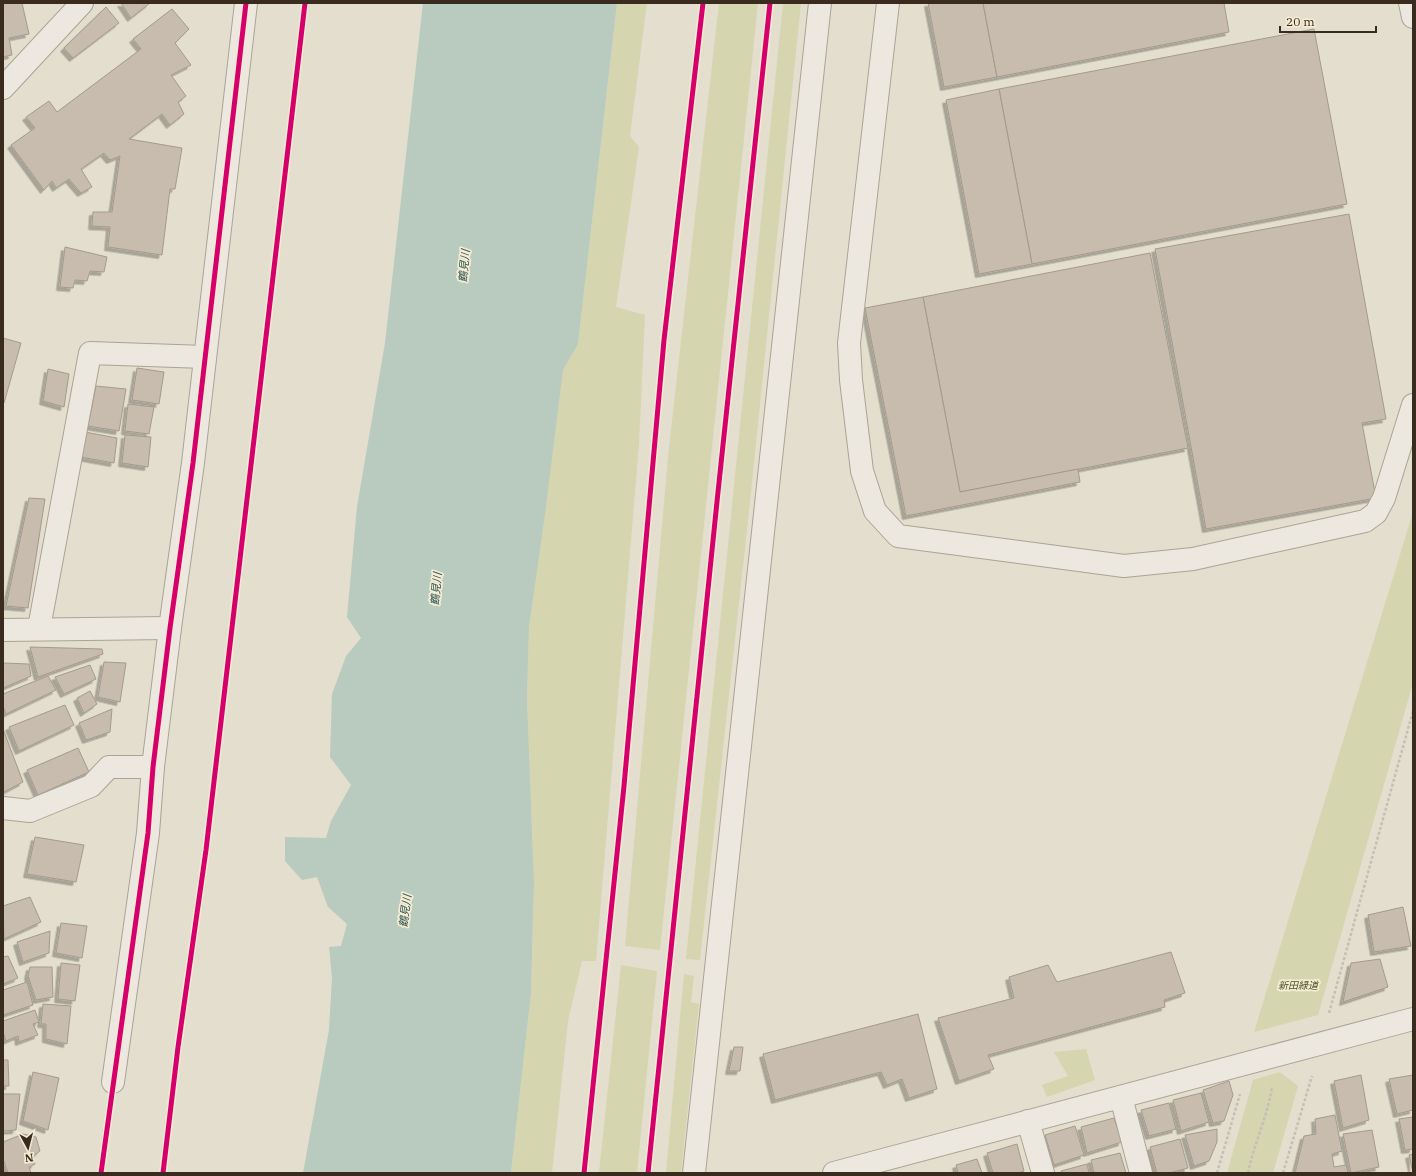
<svg xmlns="http://www.w3.org/2000/svg" width="1416" height="1176" viewBox="0 0 1416 1176" font-family="'IBM Plex Serif','Noto Sans JP',serif">
<defs>
<filter id="shadow"><feDropShadow dx="-3.5" dy="3.5" stdDeviation="0" flood-color="#0004"/></filter>
</defs>
<rect width="100%" height="100%" fill="#e4dece"/>
<g fill="#d5d5b0">
<polygon points="617,3 647,3 630,136 639,147 616,307 645,315 639,444 596,961 582,961 568,1021 552,1173 511,1173 531,993 534,882 527,699 529,627 563,370 578,344"/>
<polygon points="719,3 758,3 660,950 625,946 668,457"/>
<polygon points="783,3 801,3 750,502 700,960 686,959"/>
<polygon points="1413,512 1413,683 1318,1015 1254,1032"/>
<polygon points="621,965 657,971 637,1173 599,1173"/>
<polygon points="684,974 694,976 691,1002 699,1004 681,1173 666,1173"/>
<polygon points="1086,1049 1095,1080 1047,1097 1042,1085 1068,1076 1054,1052"/>
<polygon points="1280,1072 1298,1086 1273,1173 1227,1173 1253,1080"/>
</g>
<polygon fill="#b9cabf" points="423,3 617,3 578,344 563,370 545,514 529,627 527,699 534,882 531,993 511,1173 303,1173 329,1030 332,978 329,947 341,946 347,924 328,907 317,877 302,880 285,861 285,837 326,838 331,821 351,785 330,757 332,694 346,656 361,638 347,617 357,507 385,343"/>
<g fill="#c8bcae" stroke="#a5998d" filter="url(#shadow)">
<polygon points="3,3 22,3 29,34 9,38 12,55 3,57"/>
<polygon points="121,3 150,3 131,18"/>
<polygon points="928,3 983,3 997,77 944,87"/>
<polygon points="983,3 1224,3 1229,32 997,77"/>
<polygon points="106,7 119,23 73,58 64,48"/>
<polygon points="172,9 189,29 175,43 191,65 171,75 186,96 178,102 184,114 170,125 162,114 129,139 182,148 175,189 170,189 162,255 108,247 110,227 92,226 93,212 112,212 120,156 110,160 104,153 81,169 92,187 81,193 69,179 56,188 52,181 44,190 11,145 35,128 26,117 49,101 57,112 141,49 133,39"/>
<polygon points="1314,29 1347,204 1032,264 999,89"/>
<polygon points="999,89 1032,264 979,274 946,100"/>
<polygon points="1349,214 1386,419 1362,423 1376,498 1206,529 1155,249"/>
<polygon points="65,247 107,257 104,272 90,271 87,281 75,280 73,288 60,287"/>
<polygon points="1150,253 1188,448 960,492 923,297"/>
<polygon points="923,297 960,492 1078,469 1080,482 906,516 865,308"/>
<polygon points="3,338 21,343 4,403 3,403"/>
<polygon points="137,368 164,372 159,404 132,400"/>
<polygon points="48,369 69,374 64,407 43,401"/>
<polygon points="96,386 126,389 119,431 88,426"/>
<polygon points="128,404 154,407 149,434 125,431"/>
<polygon points="85,432 117,438 114,463 81,457"/>
<polygon points="125,435 151,437 148,467 122,463"/>
<polygon points="29,498 45,499 28,608 6,606"/>
<polygon points="30,647 102,649 103,654 38,677"/>
<polygon points="104,662 126,663 120,702 98,697"/>
<polygon points="3,663 29,664 31,676 3,688"/>
<polygon points="90,665 96,679 64,694 55,677"/>
<polygon points="48,676 56,690 6,714 3,706 3,694"/>
<polygon points="90,691 97,704 84,713 77,698"/>
<polygon points="65,705 74,725 19,751 9,727"/>
<polygon points="112,709 110,732 86,740 79,723"/>
<polygon points="3,729 23,782 4,792 3,790"/>
<polygon points="78,748 89,772 38,795 27,770"/>
<polygon points="35,837 84,845 76,882 27,874"/>
<polygon points="30,897 41,922 4,939 3,906"/>
<polygon points="1403,907 1411,946 1374,952 1368,915"/>
<polygon points="61,923 87,926 82,958 56,953"/>
<polygon points="50,931 49,953 23,962 17,942"/>
<polygon points="1171,952 1185,993 1164,1000 1165,1007 988,1055 994,1069 959,1081 938,1018 1014,998 1009,977 1048,965 1057,982"/>
<polygon points="8,956 18,978 3,984 3,957"/>
<polygon points="1380,959 1388,987 1343,1002 1351,963"/>
<polygon points="61,963 80,965 75,1001 58,999"/>
<polygon points="30,967 52,967 53,997 36,1000 28,976"/>
<polygon points="27,982 33,1005 3,1015 3,990"/>
<polygon points="43,1004 71,1006 67,1044 46,1039 46,1024 41,1024"/>
<polygon points="35,1010 39,1022 33,1024 38,1035 19,1042 18,1036 6,1041 3,1032 3,1021"/>
<polygon points="918,1014 937,1089 909,1098 902,1079 887,1085 881,1072 775,1100 763,1054"/>
<polygon points="734,1047 743,1047 740,1071 729,1071"/>
<polygon points="3,1060 8,1060 9,1086 3,1086"/>
<polygon points="33,1072 59,1078 48,1130 23,1121"/>
<polygon points="1361,1075 1369,1120 1343,1128 1334,1081"/>
<polygon points="1413,1075 1413,1110 1397,1114 1389,1079"/>
<polygon points="1229,1081 1233,1095 1224,1121 1213,1123 1203,1090"/>
<polygon points="1201,1093 1209,1122 1181,1131 1173,1100"/>
<polygon points="3,1094 20,1094 16,1130 3,1131"/>
<polygon points="1169,1103 1176,1129 1149,1136 1141,1110"/>
<polygon points="1335,1115 1342,1151 1332,1154 1334,1167 1346,1165 1348,1173 1295,1173 1304,1136 1316,1134 1315,1119"/>
<polygon points="1413,1117 1413,1149 1405,1150 1399,1119"/>
<polygon points="1114,1118 1122,1142 1087,1153 1081,1127"/>
<polygon points="1075,1126 1084,1155 1054,1165 1045,1135"/>
<polygon points="1217,1129 1217,1142 1209,1161 1194,1166 1185,1135"/>
<polygon points="1372,1130 1379,1167 1351,1173 1343,1134"/>
<polygon points="23,1134 36,1137 40,1151 33,1156 35,1164 29,1167 31,1173 8,1173 3,1159 3,1142"/>
<polygon points="1180,1139 1188,1168 1169,1173 1157,1173 1150,1147"/>
<polygon points="1017,1144 1024,1171 1018,1173 993,1173 987,1153"/>
<polygon points="1120,1153 1126,1173 1094,1173 1091,1160"/>
<polygon points="1413,1154 1413,1173 1409,1155"/>
<polygon points="977,1159 982,1173 958,1173 956,1165"/>
<polygon points="1087,1164 1089,1173 1061,1173 1061,1171"/>
</g>
<g fill="none" stroke-linecap="round" stroke-linejoin="round">
<g stroke="#aaa396" stroke-width="24">
<g id="minor">
<polyline points="888,3 849,343 851,380 862,471 875,511 898,536 1124,566 1193,559 1365,521 1376,513 1384,498 1413,405"/>
<polyline points="1410,3 1413,17"/>
<polyline points="3,88 82,3"/>
<polyline points="39,628 90,353 205,357"/>
<polyline points="3,630 170,628"/>
<polyline points="3,808 30,811 91,786 109,767 153,767"/>
<polyline points="113,1082 148,833 153,767 170,628 193,463 246,3"/>
<polyline points="1121,1097 1141,1173"/>
<polyline points="1028,1121 1043,1173"/>
<polyline points="694,1173 820,3"/>
<polyline points="834,1173 1413,1019"/>
</g>
</g>
<g stroke="#c5bfb6" stroke-width="2.5" stroke-dasharray="3 2" stroke-linecap="butt">
<polyline points="1329,1013 1413,711"/>
<polyline points="1217,1173 1240,1094"/>
<path d="M1248,1173c6,-30 20,-57 24,-87"/>
<polyline points="1283,1173 1312,1076"/>
</g>
<use href="#minor" stroke="#ece8df" stroke-width="22"/>
<g stroke="#f6ebd3" stroke-width="8">
<g id="cycleway">
<polyline points="101,1173 148,833 153,767 170,628 193,463 246,3"/>
<polyline points="163,1173 178,1047 206,850 305,3"/>
<polyline points="584,1173 624,786 664,340 703,3"/>
<polyline points="648,1173 718,492 770,3"/>
</g>
</g>
<use href="#cycleway" stroke="#d6006c" stroke-width="5"/>
</g>
<g text-anchor="middle" stroke-width="3.5" stroke-linejoin="round" paint-order="stroke">
<g font-size="10" font-style="italic" fill="#4a5625" stroke="#f6ebd3">
<text x="1298" y="989">新田緑道</text>
</g>
<g font-size="11" font-style="italic" fill="#2d5955" stroke="#f6ebd3">
<text transform="translate(464 266) rotate(-85)" y="4">鶴見川</text>
<text transform="translate(436 589) rotate(-85)" y="4">鶴見川</text>
<text transform="translate(405 911) rotate(-83)" y="4">鶴見川</text>
</g>
</g>
<rect width="1416" height="1176" fill="none" stroke="#392b1e" stroke-width="8"/>
<g transform="translate(28 1148) rotate(173)" stroke="#f6ebd3" stroke-width="3" paint-order="stroke">
<path d="M0-3L7 15L0 10L-7 15Z" fill="#392b1e"/>
<text y="-6" font-size="11" font-weight="bold" text-anchor="middle" fill="#392b1e">N</text>
</g>
<path d="M1280 26v6h96v-6" fill="none" stroke="#392b1e" stroke-width="2"/>
<text x="1286" y="26" font-size="12" fill="#392b1e" stroke="#f6ebd3" stroke-width="3" paint-order="stroke">20 m</text>
</svg>
